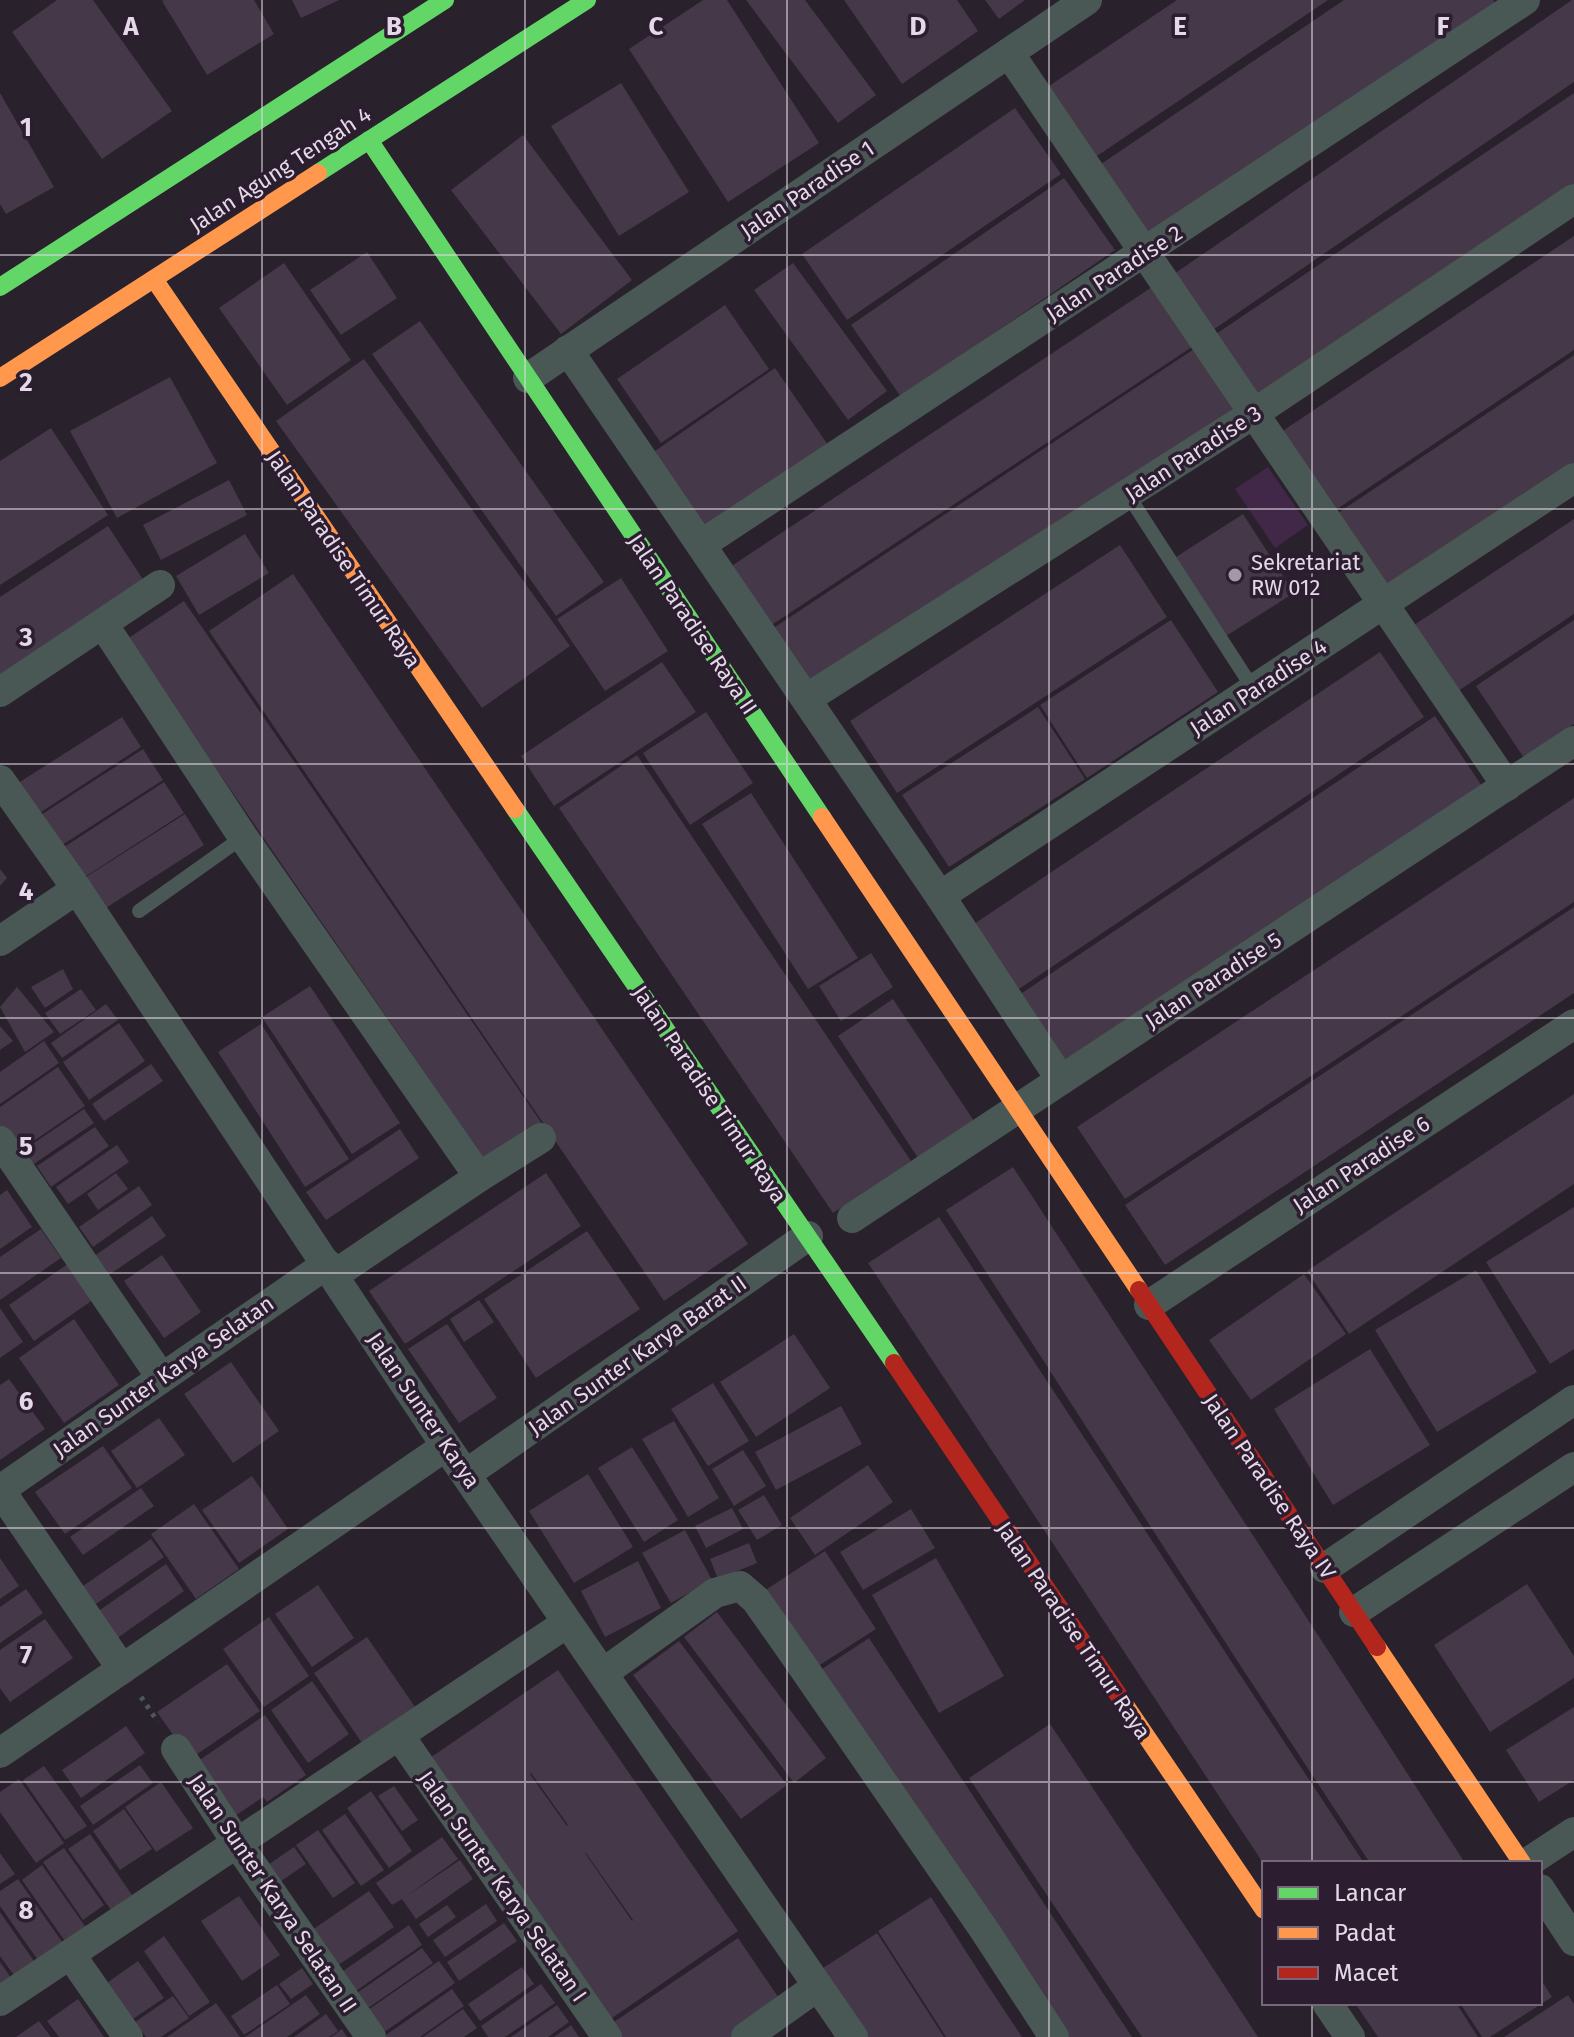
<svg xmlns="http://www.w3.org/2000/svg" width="1574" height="2037" viewBox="0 0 1574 2037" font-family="'Fira Sans',sans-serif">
<rect width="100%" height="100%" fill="#29212c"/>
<polygon fill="#422848" points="1268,467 1308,525 1275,548 1235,489"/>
<g fill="#453848" fill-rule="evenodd">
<polygon points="57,0 93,0 172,111 102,159 12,32"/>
<polygon points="164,0 254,0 274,34 207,75 162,1"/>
<polygon points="292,0 339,0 301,18"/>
<polygon points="703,0 727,0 819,143 728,202 629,49"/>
<polygon points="746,0 805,0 876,95 838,123"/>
<polygon points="844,0 957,0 978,31 902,84"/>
<polygon points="985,0 1025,0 999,19"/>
<polygon points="1177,0 1328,0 1097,156 1049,86"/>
<polygon points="1344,0 1493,0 1498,7 1152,240 1101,164"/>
<polygon points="1572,0 1574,0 1574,82 1210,332 1171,276"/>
<polygon points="621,83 689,192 619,236 551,126"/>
<polygon points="0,93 54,187 6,214 0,204"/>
<polygon points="1574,93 1574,189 1258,402 1213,336"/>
<polygon points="1015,108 1061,174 847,320 802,254"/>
<polygon points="523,135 632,280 561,334 451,190"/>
<polygon points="1064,178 1115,250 901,397 851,325"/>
<polygon points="1574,236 1574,350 1334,511 1281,432"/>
<polygon points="367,252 397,298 341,335 310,290"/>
<polygon points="284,263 351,360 287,405 219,308"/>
<polygon points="793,263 887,391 848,420 754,290"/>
<polygon points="1152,287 1192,347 770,626 730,567"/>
<polygon points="725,305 769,369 661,443 617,379"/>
<polygon points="420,321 604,582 556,616 372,354"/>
<polygon points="1194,349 1233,409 811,688 772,629"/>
<polygon points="1574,355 1574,465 1386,590 1335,515"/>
<polygon points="364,359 570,646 482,708 276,421"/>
<polygon points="775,368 828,445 705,530 652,453"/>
<polygon points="170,377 217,463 117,518 70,431"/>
<polygon points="51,428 108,515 0,585 0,461"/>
<polygon points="229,480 247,515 161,560 143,525"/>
<polygon points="1243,514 1294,593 1226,636 1176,557"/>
<polygon points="1574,519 1574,614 1455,693 1411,627"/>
<polygon points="108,526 144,581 0,675 0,597"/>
<polygon points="245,534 269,573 199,615 176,576"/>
<polygon points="1120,545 1167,617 897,793 850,721"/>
<polygon points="293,574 748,1244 664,1301 209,631"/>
<polygon points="621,578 668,651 605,691 557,619"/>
<polygon points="184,601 545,1128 489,1166 127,639"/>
<polygon points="1171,620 1218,692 1087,778 1040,705"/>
<polygon points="1574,620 1574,724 1524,758 1476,686"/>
<polygon points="1380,652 1424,717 1016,991 971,926"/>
<polygon points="662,662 696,712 554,806 521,756"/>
<polygon points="1038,707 1085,779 949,867 902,795"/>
<polygon points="706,712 753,783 690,825 643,753"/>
<polygon points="1435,716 1482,786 1063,1066 1016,997"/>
<polygon points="122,717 141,747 35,816 15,785"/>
<polygon points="143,749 163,780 56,849 36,818"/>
<polygon points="637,755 911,1161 833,1213 559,808"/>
<polygon points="164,782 184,813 77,882 58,851"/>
<polygon points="751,793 858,958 808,989 702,824"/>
<polygon points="1574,798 1574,902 1125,1199 1077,1127"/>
<polygon points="185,814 204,845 98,913 78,882"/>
<polygon points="0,869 7,878 0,886"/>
<polygon points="1574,907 1574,993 1165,1265 1125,1205"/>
<polygon points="871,953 893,987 841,1021 819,986"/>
<polygon points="63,969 73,989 45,1008 31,987"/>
<polygon points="310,986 400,1123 352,1154 262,1017"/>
<polygon points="17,987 54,1032 25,1052 0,1007"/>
<polygon points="81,989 96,1010 60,1034 45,1013"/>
<polygon points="893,999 974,1121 918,1158 838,1036"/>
<polygon points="106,1004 118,1020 62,1058 51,1043"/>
<polygon points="119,1023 145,1061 89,1100 63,1062"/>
<polygon points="261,1024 349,1159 305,1187 218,1052"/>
<polygon points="0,1026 13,1041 0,1050"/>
<polygon points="44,1041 59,1063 0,1104 0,1072"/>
<polygon points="151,1064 163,1081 104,1121 92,1104"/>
<polygon points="58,1067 85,1106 13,1155 0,1137 0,1107"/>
<polygon points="1574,1094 1574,1184 1349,1334 1307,1271"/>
<polygon points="84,1109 94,1123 25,1170 15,1156"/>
<polygon points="95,1127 109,1146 51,1187 37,1166"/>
<polygon points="400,1129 419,1158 326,1220 306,1192"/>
<polygon points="117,1145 129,1162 68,1204 56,1187"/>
<polygon points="1013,1167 1342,1672 1465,1863 1370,1863 1240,1665 946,1210"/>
<polygon points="116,1173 128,1189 98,1210 87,1194"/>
<polygon points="546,1173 581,1226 405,1344 369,1291"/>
<polygon points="139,1186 152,1205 93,1247 79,1227"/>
<polygon points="7,1190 32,1227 0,1249 0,1195"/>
<polygon points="1574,1207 1574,1349 1550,1364 1486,1262"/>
<polygon points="152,1216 166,1236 100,1281 87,1261"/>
<polygon points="939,1217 1308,1778 1364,1863 1263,1863 948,1384 868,1263"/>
<polygon points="41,1229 61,1258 0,1300 0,1257"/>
<polygon points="587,1231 640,1309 536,1378 484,1299"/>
<polygon points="162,1255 201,1312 164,1338 124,1281"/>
<polygon points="72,1261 97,1297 34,1341 9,1305"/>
<polygon points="1476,1270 1537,1372 1437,1432 1375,1330"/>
<polygon points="1304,1274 1346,1334 1251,1400 1209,1340"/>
<polygon points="479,1300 494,1322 464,1342 450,1319"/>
<polygon points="0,1308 23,1342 0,1358"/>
<polygon points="74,1319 119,1385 64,1423 19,1358"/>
<polygon points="447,1324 497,1398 459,1423 408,1349"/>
<polygon points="794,1334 830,1388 756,1437 720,1382"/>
<polygon points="1370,1349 1430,1445 1333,1505 1274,1409"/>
<polygon points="231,1362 279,1431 233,1463 184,1394"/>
<polygon points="9,1379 45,1429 0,1460 0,1385"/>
<polygon points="713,1383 749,1441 708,1466 671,1409"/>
<polygon points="841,1406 862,1444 776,1490 755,1452"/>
<polygon points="159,1418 185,1455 137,1488 111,1451"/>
<polygon points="674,1421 719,1498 688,1517 642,1439"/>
<polygon points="103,1446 132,1488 65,1534 35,1492"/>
<polygon points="632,1447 678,1520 644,1542 598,1468"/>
<polygon points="743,1450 766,1486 734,1506 712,1469"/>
<polygon points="868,1465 893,1502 815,1555 790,1518"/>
<polygon points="588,1474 633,1547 574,1583 529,1511"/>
<polygon points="252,1476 288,1529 239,1563 202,1510"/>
<polygon points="141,1488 154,1506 83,1555 70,1537"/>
<polygon points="764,1495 782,1525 757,1540 738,1510"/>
<polygon points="194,1504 239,1569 196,1599 151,1534"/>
<polygon points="732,1508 743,1529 706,1548 695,1526"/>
<polygon points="911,1509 935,1548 863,1590 840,1552"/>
<polygon points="685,1530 712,1580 671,1603 642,1553"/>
<polygon points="151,1539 164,1557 93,1606 80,1588"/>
<polygon points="749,1543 757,1563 718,1579 710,1559"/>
<polygon points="825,1551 876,1629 812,1670 761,1593"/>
<polygon points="0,1558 19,1586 0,1599"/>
<polygon points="936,1558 1004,1676 939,1713 872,1595"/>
<polygon points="638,1561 661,1608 605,1637 581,1591"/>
<polygon points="166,1564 184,1591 116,1639 97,1612"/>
<polygon points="1527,1584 1574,1656 1574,1678 1490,1732 1434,1645"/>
<polygon points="318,1585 354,1638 312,1667 275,1614"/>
<polygon points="26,1589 43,1613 0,1643 0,1607"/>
<polygon points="717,1612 826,1758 794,1783 684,1637"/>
<polygon points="269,1617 309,1676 264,1707 223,1649"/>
<polygon points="45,1619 73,1658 10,1702 0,1688 0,1650"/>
<polygon points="367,1637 415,1707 362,1743 314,1673"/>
<polygon points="869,1638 1132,2037 1061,2037 819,1671"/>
<polygon points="679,1641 787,1785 741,1819 633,1675"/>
<polygon points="227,1664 260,1711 190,1759 157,1712"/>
<path d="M558,1670l180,261 -133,92 -181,-261zM531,1773l37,52 -1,1 -37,-52zM585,1853h1l47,67 -1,1z"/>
<polygon points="312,1681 349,1734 308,1763 271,1710"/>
<polygon points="1574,1707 1574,1780 1539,1802 1506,1750"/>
<polygon points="265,1715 306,1775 267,1802 263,1797 229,1820 191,1766"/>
<polygon points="1050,1724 1199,1947 1258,2037 1142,2037 1008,1837 969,1778"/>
<polygon points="126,1726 145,1753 81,1798 62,1770"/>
<polygon points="140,1765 153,1783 93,1825 80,1806"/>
<polygon points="44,1766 87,1826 65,1840 23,1780"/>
<polygon points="19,1779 64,1843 36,1863 0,1812 0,1792"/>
<polygon points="161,1782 193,1828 156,1852 125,1807"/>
<polygon points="394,1786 418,1820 402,1831 378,1796"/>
<polygon points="371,1791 412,1851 389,1868 347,1808"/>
<polygon points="124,1809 152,1849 120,1870 93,1831"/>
<polygon points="345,1814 384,1870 361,1886 322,1830"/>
<polygon points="318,1830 355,1883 333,1898 296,1845"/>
<polygon points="90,1834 132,1895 111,1910 68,1849"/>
<polygon points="442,1837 458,1859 405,1897 460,1860 473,1879 416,1919 402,1899 392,1905 376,1883"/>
<polygon points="294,1847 306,1864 277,1884 265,1867"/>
<polygon points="64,1848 104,1905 83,1920 43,1862"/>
<polygon points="0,1853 15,1874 0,1884"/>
<polygon points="42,1865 89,1932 69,1947 22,1880"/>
<polygon points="18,1879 65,1946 40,1963 0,1906 0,1891"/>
<polygon points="369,1891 394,1927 337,1966 312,1930"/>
<polygon points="239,1896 280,1955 242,1981 201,1921"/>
<polygon points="931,1897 983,1978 1022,2037 946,2037 930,2012 878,1931"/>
<polygon points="486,1904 497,1921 445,1957 433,1940"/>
<polygon points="447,1905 456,1917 428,1937 419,1924"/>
<polygon points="0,1912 36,1964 16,1978 0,1956"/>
<polygon points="504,1923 517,1941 459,1981 447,1962"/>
<polygon points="409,1925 422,1945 350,1995 336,1976"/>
<polygon points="877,1933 944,2037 868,2037 823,1968"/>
<polygon points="164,1936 210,2002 189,2016 144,1951"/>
<polygon points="738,1938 785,2007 741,2037 615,2037 608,2026"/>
<polygon points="422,1948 433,1963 361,2013 351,1997"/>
<polygon points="138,1961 164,1998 127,2023 101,1987"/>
<polygon points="439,1961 455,1983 380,2035 365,2012"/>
<polygon points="0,1962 14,1982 0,1992"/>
<polygon points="522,1967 534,1984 480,2021 468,2004"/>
<polygon points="302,1968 313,1984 291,1999 279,1984"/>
<polygon points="1540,1978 1552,1997 1490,2037 1482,2037 1460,2003 1540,2003"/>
<polygon points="541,1984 555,2003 505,2037 488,2037 481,2026"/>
<polygon points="277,1985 290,2004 244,2035 231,2016"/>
<polygon points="452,1989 464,2006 420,2037 383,2037"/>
<polygon points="306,1995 320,2014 287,2037 245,2037"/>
<polygon points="1568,1995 1574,2004 1574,2037 1504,2037"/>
<polygon points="173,1996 189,2018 161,2037 146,2037 135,2022"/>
<polygon points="78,1999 104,2037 59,2037 47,2021"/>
<polygon points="216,2003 240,2037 167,2037"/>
<polygon points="1355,2003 1456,2003 1478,2037 1378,2037"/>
<polygon points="557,2005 569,2022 548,2037 511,2037"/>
<polygon points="463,2009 477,2028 464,2037 423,2037"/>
<polygon points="326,2014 338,2031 329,2037 294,2037"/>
<polygon points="39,2021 51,2037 16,2037"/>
<polygon points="571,2025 579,2037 554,2037"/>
<polygon points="342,2029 347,2037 331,2037"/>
</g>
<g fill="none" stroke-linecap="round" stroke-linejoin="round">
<polyline stroke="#4e5756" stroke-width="5" stroke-dasharray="4 6" stroke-linecap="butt" points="141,1697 158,1722"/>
<g stroke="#495854" stroke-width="14">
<polyline points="1128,495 1254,690"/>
<polyline points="139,911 243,837"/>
</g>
<g stroke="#495854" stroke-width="30">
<polyline points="1009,53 1507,786"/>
<polyline points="568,350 940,896 1061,1080"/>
<polyline points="528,378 1087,0"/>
<polyline points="702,544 1525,0"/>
<polyline points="103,624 243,837 479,1177"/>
<polyline points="0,692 160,585"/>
<polyline points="806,699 1253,414 1574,199"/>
<polyline points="0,780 77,889 446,1446 853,2037"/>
<polyline points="940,896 1574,478"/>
<polyline points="0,941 77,889"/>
<polyline points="0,1141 161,1377"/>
<polyline points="852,1218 1574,741"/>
<polyline points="334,1275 479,1177 541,1138"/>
<polyline points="1149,1305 1574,1024"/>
<polyline points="466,1474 808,1236"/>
<polyline points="0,1490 327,1264"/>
<polyline points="0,1490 122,1669"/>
<polyline points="1325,1568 1574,1400"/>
<polyline points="1354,1612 1574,1467"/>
<polyline points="603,1673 715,1593 740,1586 756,1600 794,1654 985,1931 1054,2037"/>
<polyline points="399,1735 607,2037"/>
<polyline points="176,1749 237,1843 371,2037"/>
<polyline points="0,1753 446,1446"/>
<polyline points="1527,1863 1574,1832"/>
<polyline points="1540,1889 1574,1941"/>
<polyline points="70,1954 128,2037"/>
<polyline points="0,2001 567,1623"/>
<polyline points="1327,2003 1350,2037"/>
<polyline points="746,2037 818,1986"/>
</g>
<g stroke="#63d668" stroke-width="18">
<polyline points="369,140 822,817"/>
<polyline points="318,173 587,0"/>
<polyline points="0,287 445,0"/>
<polyline points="515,809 894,1363"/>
</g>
<g stroke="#ff974d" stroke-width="18">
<polyline points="154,279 515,809"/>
<polyline points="0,378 318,173"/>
<polyline points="822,817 1139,1290"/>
<polyline points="1377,1647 1522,1863"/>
<polyline points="1121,1699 1264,1910"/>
</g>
<g stroke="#b3261e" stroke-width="18">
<polyline points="1139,1290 1377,1647"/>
<polyline points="894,1363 1121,1699"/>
</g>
</g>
<path fill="none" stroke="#e4d9e6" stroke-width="2" stroke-opacity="0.55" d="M262,0v2037M525,0v2037M787,0v2037M1049,0v2037M1312,0v1863M0,255h1574M0,509h1574M0,764h1574M0,1018h1574M0,1273h1574M0,1528h1574M0,1782h1574M1312,2003v34"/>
<circle fill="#a399a5" stroke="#2c1d30" stroke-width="3" cx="1235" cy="575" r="8"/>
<g text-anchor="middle" stroke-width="7" stroke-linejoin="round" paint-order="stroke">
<g font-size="22" fill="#e4d9e6" stroke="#2c1d30">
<text transform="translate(280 169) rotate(-33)" y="8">Jalan Agung Tengah 4</text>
<text transform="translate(807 189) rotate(-34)" y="8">Jalan Paradise 1</text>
<text transform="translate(1114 273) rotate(-33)" y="8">Jalan Paradise 2</text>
<text transform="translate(1193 453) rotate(-33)" y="8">Jalan Paradise 3</text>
<text transform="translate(344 559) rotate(56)" y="8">Jalan Paradise Timur Raya</text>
<text transform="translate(693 624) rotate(56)" y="8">Jalan Paradise Raya II</text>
<text transform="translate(1258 687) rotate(-33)" y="8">Jalan Paradise 4</text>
<text transform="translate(1213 980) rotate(-33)" y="8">Jalan Paradise 5</text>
<text transform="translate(710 1094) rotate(56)" y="8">Jalan Paradise Timur Raya</text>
<text transform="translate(1361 1164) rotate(-33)" y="8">Jalan Paradise 6</text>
<text transform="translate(637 1355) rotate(-35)" y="8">Jalan Sunter Karya Barat II</text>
<text transform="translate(163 1376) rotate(-35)" y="8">Jalan Sunter Karya Selatan</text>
<text transform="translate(424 1410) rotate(56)" y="8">Jalan Sunter Karya</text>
<text transform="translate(1270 1486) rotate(56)" y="8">Jalan Paradise Raya IV</text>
<text transform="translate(1074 1630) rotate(56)" y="8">Jalan Paradise Timur Raya</text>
<text transform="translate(503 1886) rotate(55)" y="8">Jalan Sunter Karya Selatan I</text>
<text transform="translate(273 1893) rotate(56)" y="8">Jalan Sunter Karya Selatan II</text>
</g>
<g font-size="22" fill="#e4d9e6" stroke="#2c1d30" text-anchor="start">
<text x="1251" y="570">Sekretariat<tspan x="1251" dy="25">RW 012</tspan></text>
</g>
</g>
<g font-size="26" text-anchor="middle" font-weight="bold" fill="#e4d9e6" stroke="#2c1d30" stroke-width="7" stroke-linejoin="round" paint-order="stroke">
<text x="131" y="35">A</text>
<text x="394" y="35">B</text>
<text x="656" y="35">C</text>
<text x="918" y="35">D</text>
<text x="1180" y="35">E</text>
<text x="1443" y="35">F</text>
<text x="26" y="136">1</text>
<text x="26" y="391">2</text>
<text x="26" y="646">3</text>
<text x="26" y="900">4</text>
<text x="26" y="1155">5</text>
<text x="26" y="1410">6</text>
<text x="26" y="1664">7</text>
<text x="26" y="1919">8</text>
</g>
<rect x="1262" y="1861" width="280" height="144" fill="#2c1d30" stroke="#766879" stroke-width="2"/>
<rect x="1278" y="1887" width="40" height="12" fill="#63d668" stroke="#766879" stroke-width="2"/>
<text x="1334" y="1901" font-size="24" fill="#e4d9e6">Lancar</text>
<rect x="1278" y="1927" width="40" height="12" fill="#ff974d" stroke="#766879" stroke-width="2"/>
<text x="1334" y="1941" font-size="24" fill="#e4d9e6">Padat</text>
<rect x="1278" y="1967" width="40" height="12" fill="#b3261e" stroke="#766879" stroke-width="2"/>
<text x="1334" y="1981" font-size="24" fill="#e4d9e6">Macet</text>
</svg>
